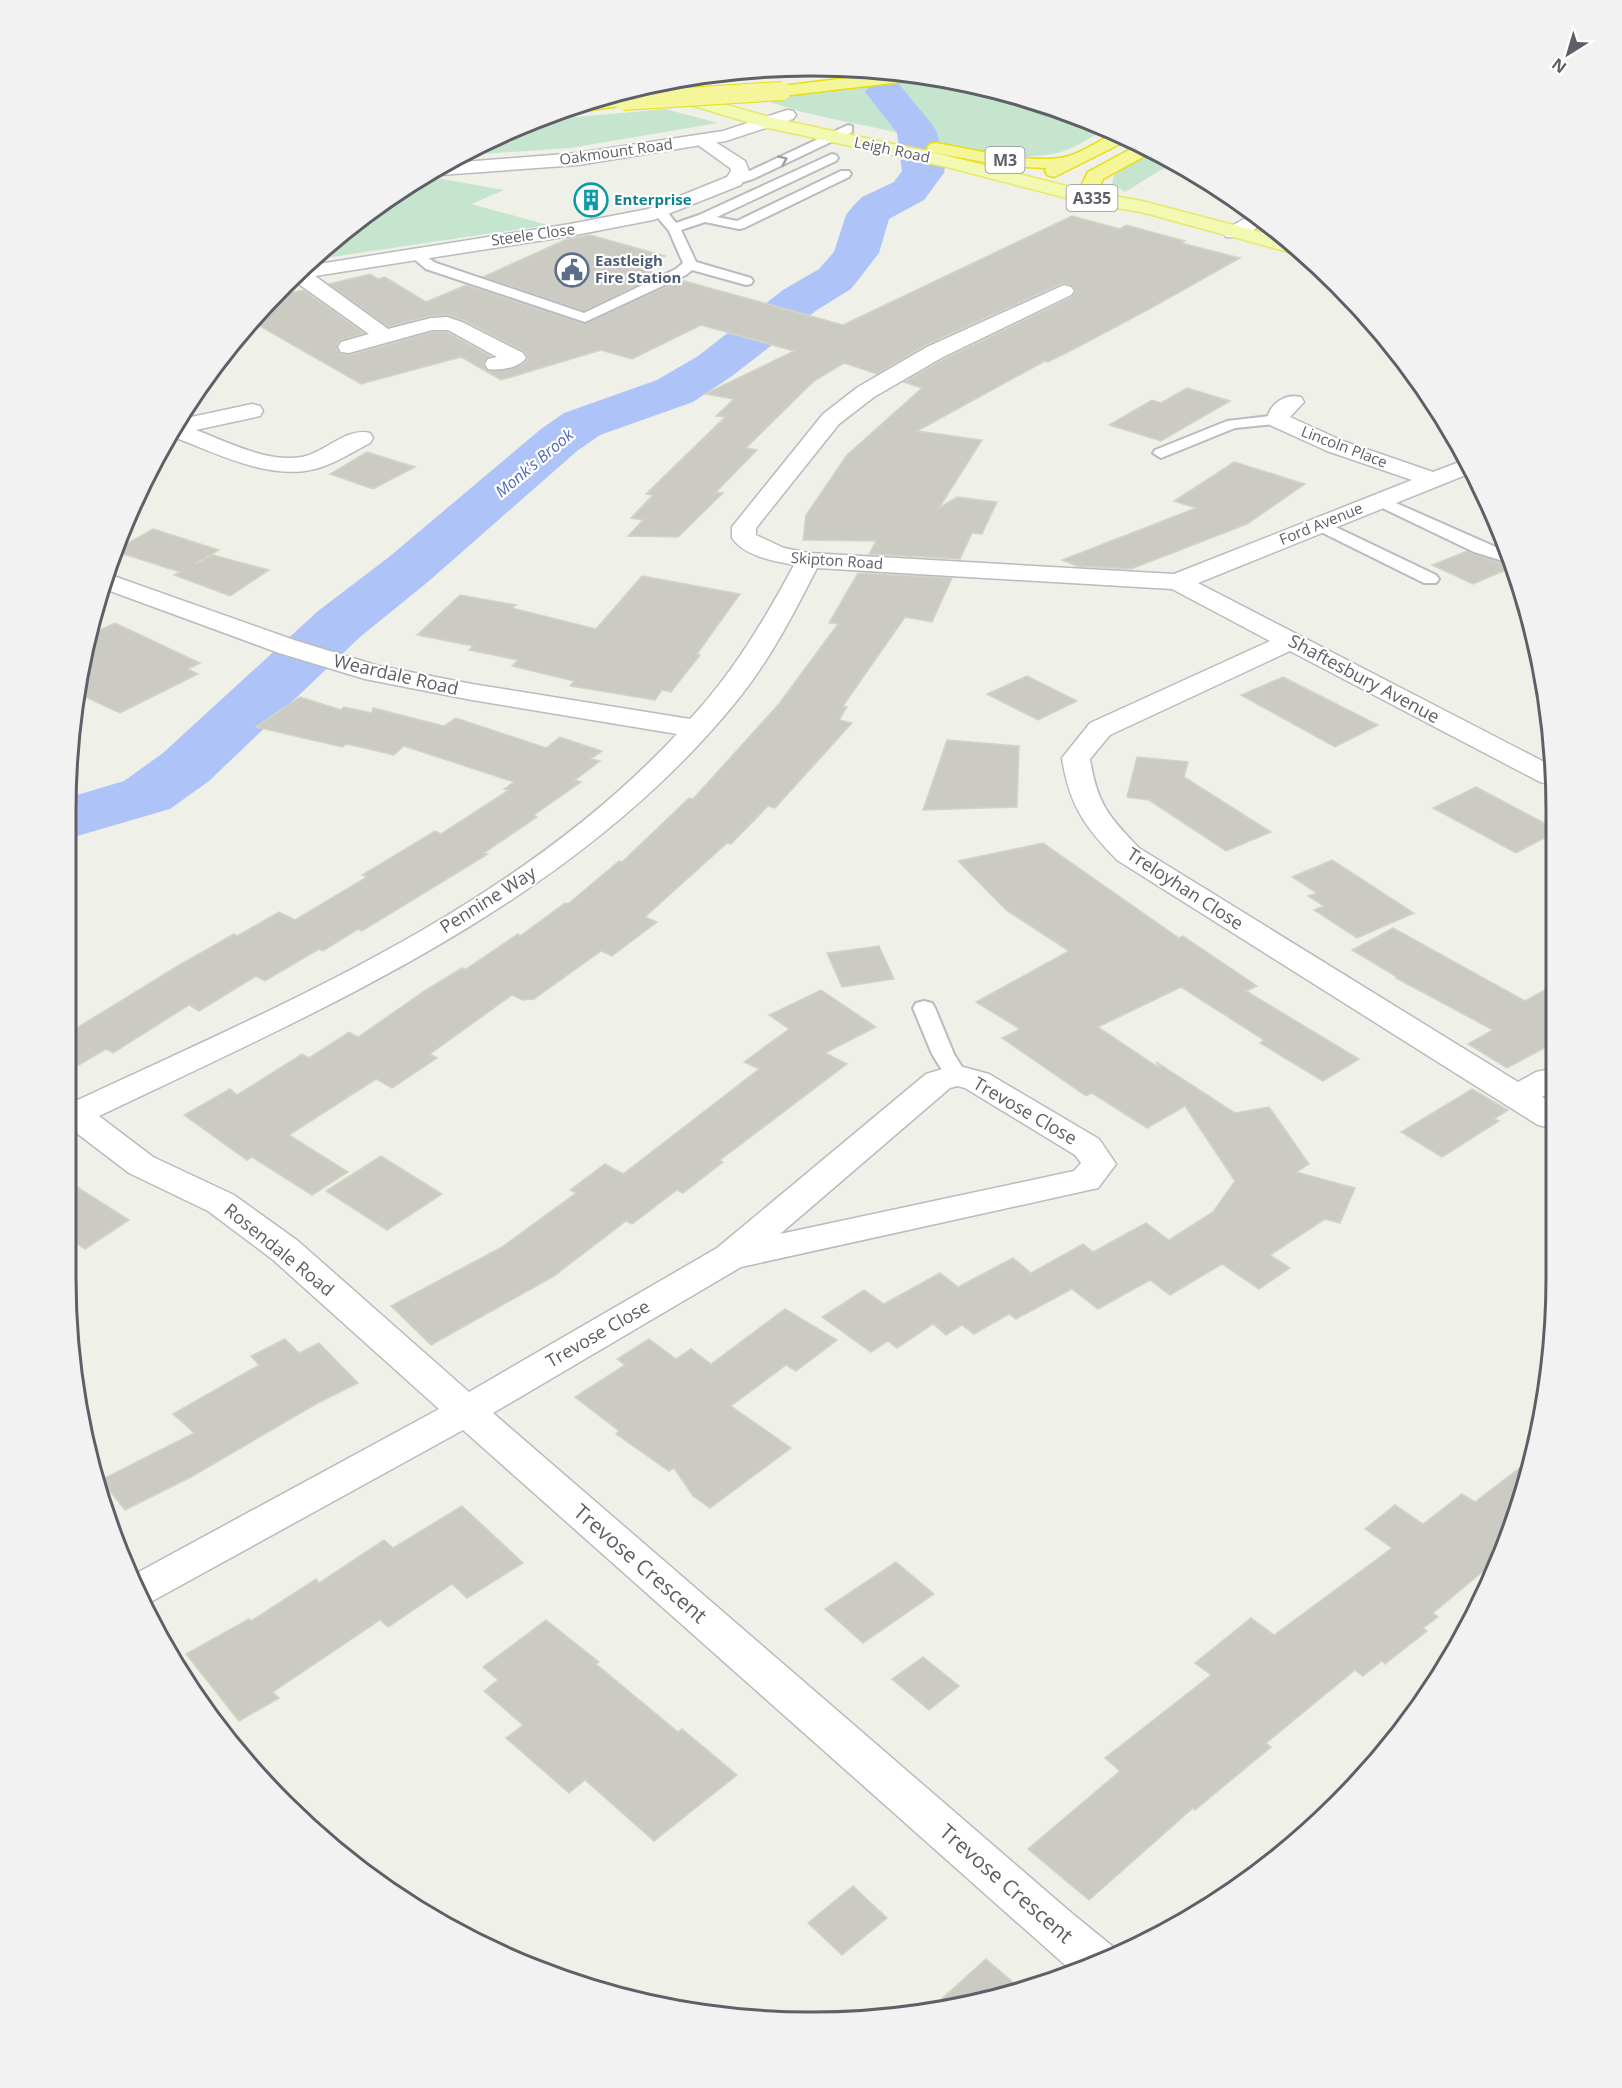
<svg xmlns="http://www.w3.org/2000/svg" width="1622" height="2088" viewBox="0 0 1622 2088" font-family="'Open Sans',sans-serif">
<rect width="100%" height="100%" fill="#eff0e8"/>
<g fill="#c6e5cf">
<path d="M931,78l26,2 139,43 11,5c-17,10 -35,22 -54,26 -53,10 -120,-13 -172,-25 -40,-9 -82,-15 -120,-31z"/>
<polygon points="665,109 718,123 570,148 465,155 533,121"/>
<polygon points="1150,152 1172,163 1125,192 1112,183 1114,175"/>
<polygon points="437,178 504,190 471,204 548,225 311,260 320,251 397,191 418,180"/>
</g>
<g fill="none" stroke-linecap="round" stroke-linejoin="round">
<polygon fill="#aec4f9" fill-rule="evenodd" points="885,80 899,84 931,123 937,132 945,167 944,173 924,200 889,219 879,253 851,289 817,310 732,376 693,402 600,435 577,451 429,581 360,637 209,781 170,809 67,839 67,798 124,781 163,753 318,611 389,557 541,429 564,413 657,380 698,356 783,290 819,269 834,252 846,215 853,206 862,197 894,182 902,171 897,133 865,92 871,84"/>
</g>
<g fill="#cbcbc4" stroke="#d4d4c6" stroke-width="1.5">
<polygon points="1072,216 1120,229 1126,225 1185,241 1181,243 1240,258 1151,308 1074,349 1048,362 1045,361 917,431 982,440 939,508 957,497 997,502 982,534 972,533 960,559 869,554 876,541 803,540 806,515 847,455 922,388 904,382 944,359 1072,297 1076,291 1072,285 1063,283 926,345 877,374 844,363 814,381 746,448 757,450 716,492 723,493 678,537 628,536 643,520 631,518 653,495 646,494 725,417 716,416 734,399 705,394 794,351 701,325 632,359 601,350 501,380 461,357 361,384 253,322 278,296 303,290 364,333 339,341 336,348 341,354 350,355 432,332 447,332 491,356 483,363 486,370 503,371 524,363 528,358 525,352 463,320 448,315 430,316 388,327 329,284 370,274 378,279 385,277 426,302 466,285 584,324 681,280 843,325"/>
<polygon points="590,235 665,256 640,268 660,274 584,311 483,277 567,239"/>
<polygon points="1187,388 1230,401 1161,441 1109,425 1152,400 1161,403"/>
<polygon points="367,452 415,467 373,489 330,474"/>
<polygon points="1234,462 1305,484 1247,524 1131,569 1077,566 1062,560 1196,508 1174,501"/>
<polygon points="153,529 219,550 195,564 213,555 269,570 230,596 174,575 180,572 114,551"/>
<polygon points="1467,551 1473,554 1513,567 1473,584 1432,565"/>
<polygon points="858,573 952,578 932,622 905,617 843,706 847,707 839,720 852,723 775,808 768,806 731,844 727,843 645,917 657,922 612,956 601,951 534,999 523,1000 512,995 430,1054 437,1058 392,1088 376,1079 289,1135 348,1172 312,1195 252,1157 247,1160 184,1115 230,1089 237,1095 302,1054 309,1058 349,1032 358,1037 426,990 462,968 466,969 518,934 520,936 565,903 568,904 619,861 622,862 689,798 693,799 778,705 838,624 829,623"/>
<polygon points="642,576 740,594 697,654 700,655 671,692 662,690 655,700 570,686 574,681 512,666 518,660 469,650 473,646 417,635 460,595 516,605 512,608 596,629"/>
<polygon points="115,623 200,663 188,669 198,674 120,713 81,695 93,633"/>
<polygon points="1027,676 1077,701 1038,720 987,694"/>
<polygon points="1283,677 1378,725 1335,747 1241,695"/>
<polygon points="300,697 341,710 344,707 372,713 373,708 444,726 456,718 546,748 560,737 602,751 591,759 600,761 575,780 581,782 534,815 537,817 484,853 488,854 362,931 358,929 323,951 319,949 265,981 256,976 199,1011 189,1005 113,1053 106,1049 67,1072 67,1034 176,967 234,934 237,936 279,912 295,920 367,877 362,875 435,831 441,834 509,790 504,789 514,782 404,746 394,755 347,744 342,747 256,727"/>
<polygon points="947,740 1019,746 1017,807 923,810"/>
<polygon points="1137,757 1188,762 1184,777 1271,832 1226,851 1149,800 1127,797"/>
<polygon points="1476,787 1550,826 1550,835 1516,853 1433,808"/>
<polygon points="1043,843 1179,938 1183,936 1257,986 1246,991 1359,1059 1323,1081 1260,1043 1264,1040 1181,987 1098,1027 1161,1069 1156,1062 1235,1113 1269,1107 1309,1164 1296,1172 1355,1188 1340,1223 1325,1219 1270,1255 1290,1268 1259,1289 1222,1264 1170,1295 1150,1280 1098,1309 1072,1289 1016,1319 1009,1314 974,1334 962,1325 946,1335 933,1324 897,1348 888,1341 871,1352 822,1317 864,1290 884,1304 940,1273 958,1287 1013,1258 1031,1273 1083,1244 1093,1252 1146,1223 1169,1240 1213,1212 1235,1181 1185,1106 1147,1128 1092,1093 1086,1096 1002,1038 1020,1029 976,1002 1069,951 1006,910 958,861"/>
<polygon points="1332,860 1414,913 1357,938 1314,910 1324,906 1308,896 1317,893 1292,877"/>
<polygon points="1393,928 1525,1001 1550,987 1550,1045 1507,1068 1468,1044 1493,1030 1396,978 1397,977 1352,950"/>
<polygon points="879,946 894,979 842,987 827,953"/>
<polygon points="821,990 876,1027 825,1053 847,1064 720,1160 723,1162 683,1193 677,1190 632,1224 626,1221 554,1276 431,1345 391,1306 502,1247 576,1193 570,1190 605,1164 623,1174 759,1069 744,1062 789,1029 769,1015"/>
<polygon points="1472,1089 1508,1110 1494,1119 1499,1121 1442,1157 1401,1132"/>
<polygon points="381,1156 442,1194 387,1230 326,1191"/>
<polygon points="66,1180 129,1220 85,1249 66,1236"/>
<polygon points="785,1309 837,1340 796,1371 786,1365 731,1406 791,1448 710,1508 693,1496 674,1468 669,1471 616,1434 619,1431 575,1397 625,1365 617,1359 649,1339 676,1359 691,1349 711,1364"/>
<polygon points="285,1339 299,1353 319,1343 358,1383 316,1404 191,1477 125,1510 101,1480 194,1433 173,1414 259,1365 251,1356"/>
<polygon points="1530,1460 1516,1517 1494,1562 1433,1613 1438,1617 1423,1628 1427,1631 1385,1664 1382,1661 1363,1676 1355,1670 1266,1743 1271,1747 1195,1810 1193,1808 1089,1900 1028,1849 1120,1771 1105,1758 1211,1675 1195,1663 1251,1618 1274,1635 1392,1548 1365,1529 1395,1505 1423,1524 1462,1494 1475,1502"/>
<polygon points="462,1506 523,1563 467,1598 452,1584 388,1627 380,1620 273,1692 279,1698 239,1721 186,1654 249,1619 251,1621 316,1579 319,1583 384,1540 393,1548"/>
<polygon points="896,1562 934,1594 863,1643 825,1609"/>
<polygon points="546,1620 599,1662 596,1664 678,1732 682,1729 737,1775 654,1841 585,1780 569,1793 506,1738 523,1725 484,1691 498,1680 483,1667"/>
<polygon points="923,1657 959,1686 929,1710 892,1679"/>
<polygon points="853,1886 887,1918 842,1955 808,1923"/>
<polygon points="986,1959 1021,1989 928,2011"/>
</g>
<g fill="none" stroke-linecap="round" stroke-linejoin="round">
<g stroke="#babac0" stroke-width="4">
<g id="service">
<polygon points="848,125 852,126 852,132 753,179 734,185 728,181"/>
<polygon points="832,154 836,155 838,158 836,161 717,217 737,221 841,171 849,171 851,174 849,177 744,228 739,229 705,222 681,230 696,262 751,278 753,281 751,284 746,285 692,270 686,275 585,322 426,269 407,253 414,249 436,263 584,313 676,269 683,263 669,231 653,212 655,209 665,209 676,223 699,215"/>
<polygon points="1278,415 1286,420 1283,423 1235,428 1161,458 1153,453 1155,450 1227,421"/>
<polygon points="1380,496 1507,552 1513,564 1474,552 1374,504 1372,501 1374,498"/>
<polygon points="1321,520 1436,575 1439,579 1436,583 1424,583 1315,529 1313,525 1315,521"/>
<polygon points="924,1001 932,1003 935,1008 954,1054 967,1075 964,1080 956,1082 948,1080 932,1054 913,1008 916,1003"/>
</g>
</g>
<g stroke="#babac0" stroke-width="3">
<g id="minor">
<path d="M700,135l6,1 39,25 4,10 -8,14 -88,35 -83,16 -255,40 73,53 43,-11 16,-1 15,5 61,31 3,5c-7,10 -27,13 -38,11l-3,-5 3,-5 9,-2 -49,-27h-16l-83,23 -8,-1 -3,-5 3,-5 28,-8 -76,-54 13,-14 264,-42 78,-15 79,-32 4,-6 -1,-3 -39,-28 3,-4z"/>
<polygon points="1253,214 1264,224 1240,237 1226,237 1223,233 1226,229"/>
<path d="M1064,285l7,2 3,4 -3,4 -128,62 -69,40 -35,27 -83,104v7l28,13 25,5 365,21 238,-94 -85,-29 -57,-26 -3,-5c2,-16 18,-27 34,-23l3,5 -14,15 53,24 90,31 29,-11 6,13 -270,109 352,182v19l-10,-2 -250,-131 -180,84 -20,24c7,44 18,57 49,89l379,234 18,-10 14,-3v23l-8,5 8,5v26l-12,-3 -421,-265c-32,-33 -48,-55 -55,-102l28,-35 180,-82 -98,-52 -355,-21c-24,47 -48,94 -82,135 -162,199 -408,304 -636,413l54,41 81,38 64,46 171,151 248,-144 209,-174 30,-9 33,9 110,65 17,25 -18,24 -357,79 -248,146 575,497 44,36 2,5 -41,21 -610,-542 -316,174 -12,-30 304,-165 -167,-150 -64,-48 -79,-38 -59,-45 -4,1 1,-24c214,-100 446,-195 610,-371l-205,-34 -107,-21 -86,-26 -177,-65 3,-15 192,68 82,25 93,18 218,35c43,-46 74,-98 104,-154 -21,-4 -50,-9 -62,-27v-11l91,-113 35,-27 69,-40zM957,1086l8,2 110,67 6,8 -7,8 -294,63 170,-146z"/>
<path d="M252,404l8,2 3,5 -3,5 -64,14c32,12 71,33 106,27 23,-4 44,-30 68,-24l3,5 -3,5c-18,9 -35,21 -55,26 -47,12 -101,-17 -144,-33l11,-17z"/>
</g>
</g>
<g stroke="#babac0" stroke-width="3">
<polygon id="tertiary" points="787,110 793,111 796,115 793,119 726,141 578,165 440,175 433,172 451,163 578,153 723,131"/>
</g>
<g stroke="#e8e768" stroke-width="3">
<polygon id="primary" points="653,84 773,118 944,155 1086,191 1142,201 1282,238 1298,251 1292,253 1141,212 1086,203 943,166 764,127 637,89"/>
</g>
<g stroke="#e7df11" stroke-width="3">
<g id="motorway">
<polygon points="887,73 917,76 909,81 782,96 776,95 773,91 776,87 782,86"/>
<polygon points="623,96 629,97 632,101 629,105 581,111 574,108"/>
<path d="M1115,133l13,7 -74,37 -7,-2 -2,-4 1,-3 -41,-2 -69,-13 -6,-1 -3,-4 3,-4 6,-1c34,6 100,23 133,13 16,-5 31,-16 46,-23z"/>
<polygon points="1138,145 1152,152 1103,179 1101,184 1105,190 1103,194 1089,194 1082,184 1088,172"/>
</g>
</g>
<use href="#service" fill="#fff" fill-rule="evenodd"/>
<use href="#minor" fill="#fff" fill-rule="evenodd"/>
<use href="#tertiary" fill="#fff" fill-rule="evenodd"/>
<use href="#primary" fill="#f1f9b3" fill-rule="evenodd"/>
<use href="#motorway" fill="#f4f699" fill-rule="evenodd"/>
<g stroke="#e7df11" stroke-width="20" stroke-linecap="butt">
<polyline id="motorway-bridge" points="623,101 782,91"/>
</g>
<use href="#motorway-bridge" stroke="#f4f699" stroke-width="18"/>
</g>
<defs><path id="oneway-chevron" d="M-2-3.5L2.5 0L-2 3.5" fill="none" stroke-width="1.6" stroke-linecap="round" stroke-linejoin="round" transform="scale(1.5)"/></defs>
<use stroke="#9fa0a4" href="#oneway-chevron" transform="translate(783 160) rotate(-25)"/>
<defs>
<g id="building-ring" transform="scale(1.725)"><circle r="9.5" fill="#fff" stroke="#0f9aa8" stroke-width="1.5"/><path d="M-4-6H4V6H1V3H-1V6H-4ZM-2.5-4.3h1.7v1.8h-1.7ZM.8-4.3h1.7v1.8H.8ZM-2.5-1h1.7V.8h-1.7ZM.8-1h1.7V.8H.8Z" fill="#0f9aa8"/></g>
<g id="civic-ring" transform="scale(1.725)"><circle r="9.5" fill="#fff" stroke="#5c6f8a" stroke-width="1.5"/><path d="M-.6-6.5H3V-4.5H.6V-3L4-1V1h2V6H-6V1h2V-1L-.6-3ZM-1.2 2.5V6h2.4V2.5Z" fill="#5c6f8a"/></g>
</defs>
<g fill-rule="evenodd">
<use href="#building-ring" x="591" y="200"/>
<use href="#civic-ring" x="572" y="270"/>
</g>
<g text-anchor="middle" stroke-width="4.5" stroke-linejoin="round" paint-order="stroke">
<g font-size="15" fill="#5f6067" stroke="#fff">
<text transform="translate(892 150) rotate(12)" y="5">Leigh Road</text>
<text transform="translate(616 152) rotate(-8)" y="5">Oakmount Road</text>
<text transform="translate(533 235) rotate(-8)" y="5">Steele Close</text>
<text transform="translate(1344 447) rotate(21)" y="5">Lincoln Place</text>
<text transform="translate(1321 524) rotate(-22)" y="5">Ford Avenue</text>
<text transform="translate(837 561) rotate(4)" y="5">Skipton Road</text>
</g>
<g font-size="15" font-weight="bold" fill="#0d838f" stroke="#fff" text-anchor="start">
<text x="614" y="205">Enterprise</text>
</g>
<g font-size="15" font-weight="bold" fill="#4e5e75" stroke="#fff" text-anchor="start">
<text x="595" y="266">Eastleigh<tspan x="595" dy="17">Fire Station</tspan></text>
</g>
<g fill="#fff" stroke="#8f9095" stroke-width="1.5">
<rect x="985.5" y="147" width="39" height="26" rx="4.5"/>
<rect x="1066.5" y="185" width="51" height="26" rx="4.5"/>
</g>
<g font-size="16" font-weight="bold" fill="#5f6067">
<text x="1005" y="166">M3</text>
<text x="1092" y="204">A335</text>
</g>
<g font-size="16" font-style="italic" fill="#5168bc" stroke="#fff">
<text transform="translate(534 463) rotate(-40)" y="6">Monk's Brook</text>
</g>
<g font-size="18" fill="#5f6067" stroke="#fff">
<text transform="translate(396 675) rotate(13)" y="6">Weardale Road</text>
<text transform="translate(1364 679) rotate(28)" y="6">Shaftesbury Avenue</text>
<text transform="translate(1185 889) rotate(33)" y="6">Treloyhan Close</text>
<text transform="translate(488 900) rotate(-32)" y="6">Pennine Way</text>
<text transform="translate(1025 1111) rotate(30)" y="6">Trevose Close</text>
<text transform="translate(279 1250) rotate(39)" y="6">Rosendale Road</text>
<text transform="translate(598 1334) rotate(-30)" y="6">Trevose Close</text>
</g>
<g font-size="21" fill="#5f6067" stroke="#fff">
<text transform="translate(640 1564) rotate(41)" y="7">Trevose Crescent</text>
<text transform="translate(1006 1884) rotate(41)" y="7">Trevose Crescent</text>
</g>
</g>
<path d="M0 0H1622V2088H0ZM810 76H812A734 734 0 0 1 1546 810V1278A734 734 0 0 1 812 2012H810A734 734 0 0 1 76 1278V810A734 734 0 0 1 810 76Z" fill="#f2f2f3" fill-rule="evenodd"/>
<path fill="none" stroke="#5f6067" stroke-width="3" d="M810 76H812A734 734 0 0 1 1546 810V1278A734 734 0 0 1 812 2012H810A734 734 0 0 1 76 1278V810A734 734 0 0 1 810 76Z"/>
<g transform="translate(1568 54) rotate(217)" stroke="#ffffff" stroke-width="4.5" paint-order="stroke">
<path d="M0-4.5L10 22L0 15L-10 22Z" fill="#5f6067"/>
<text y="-9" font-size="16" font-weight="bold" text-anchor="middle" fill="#5f6067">N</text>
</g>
</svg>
